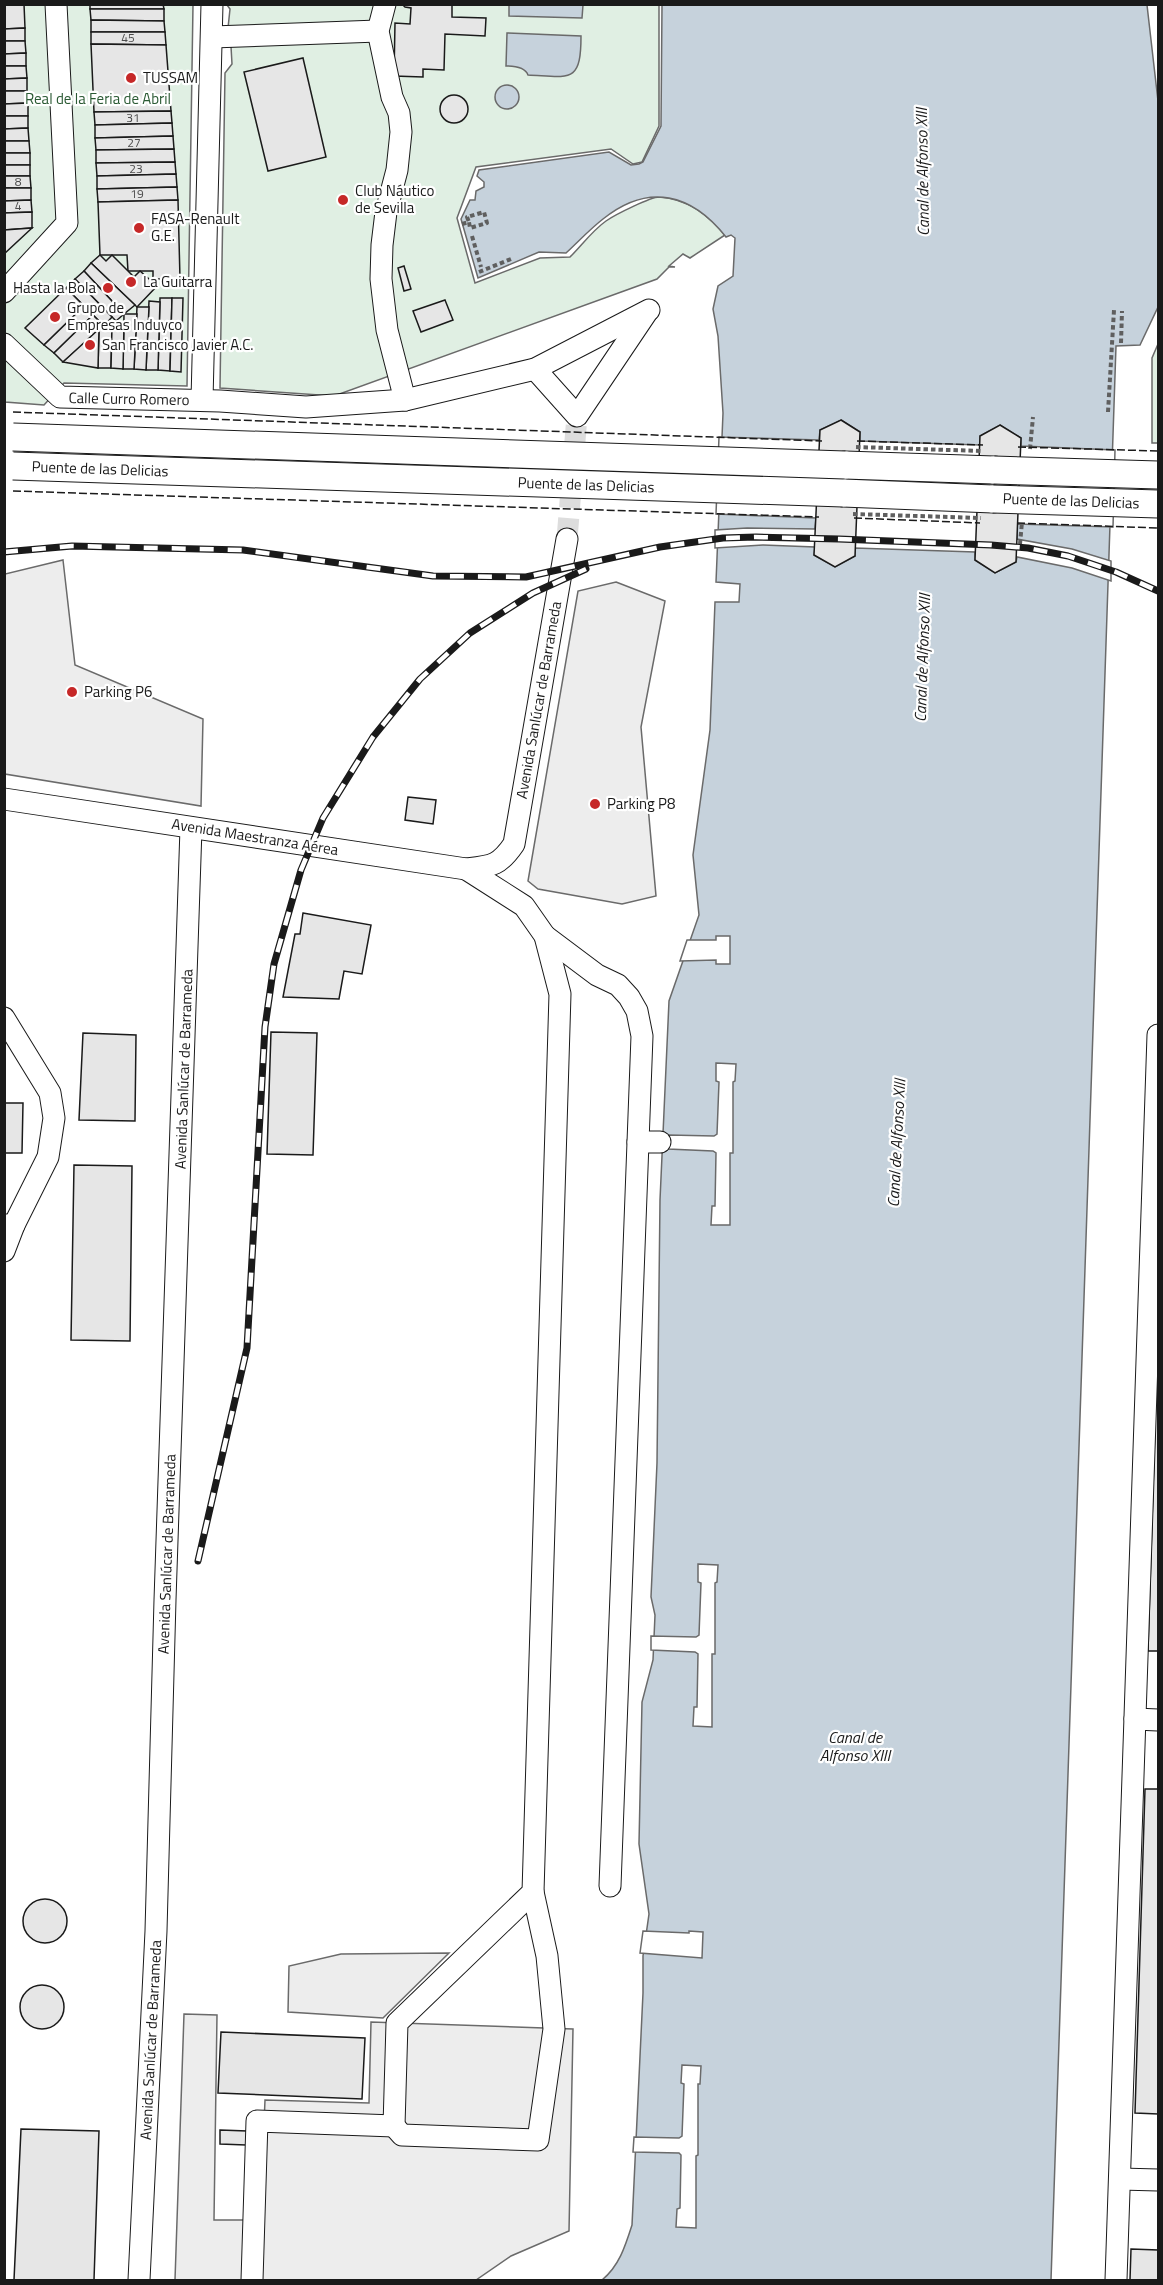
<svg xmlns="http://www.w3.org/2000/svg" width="1163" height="2285" viewBox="0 0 1163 2285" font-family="'Titillium Web',sans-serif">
<rect width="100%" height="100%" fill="#fff"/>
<g fill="#e0efe3" stroke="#6a6a6a" stroke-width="1.5">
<polygon points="4,5 193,5 187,386 64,383 44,405 5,402"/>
<path d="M227,5h432v121l-17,36 -9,2 -22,-15 -135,18 -19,51 18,65 65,-25 30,-1c11,-11 23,-27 36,-36 10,-7 45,-24 53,-24 30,2 49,18 66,38l-35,23 -7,-4 -14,12 6,1h-6l-12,12 -323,117 -114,-8 5,-315 7,-9 -2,-35 -2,-1 2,-19z"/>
<polygon points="1158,344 1158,443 1152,443 1152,358"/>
</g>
<g fill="#ededed" stroke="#6a6a6a" stroke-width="1.5">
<polygon points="63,560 75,665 203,719 201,806 5,774 5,574"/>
<polygon points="616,582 665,601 641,727 656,896 622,904 538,889 528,881 578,591"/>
<polygon points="449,1953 383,2018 288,2012 289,1966 341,1954"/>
<polygon points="184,2014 217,2015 214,2220 260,2220 265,2100 369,2103 371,2022 573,2029 569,2231 511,2256 476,2280 175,2280"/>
</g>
<g fill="#c6d2dc" stroke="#6a6a6a" stroke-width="1.5">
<polygon points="509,5 583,5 582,18 509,16"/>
<path d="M662,5h485l11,96v206l-18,38 -24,1 -65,1934h-449c17,-14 23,-33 30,-55l11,-232v-37l6,-42 -10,-70 3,-142 11,-42 2,-45 -4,-18 6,-134 3,-263 9,-199 30,-86 -6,-60 17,-125 5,-128h24l1,-18 -24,-2 7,-169 -5,-77 -5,-27 5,-23 15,-10 2,-38 -4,-3 -5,2c-34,-43 -77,-55 -123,-18 -13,10 -25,23 -37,34l-27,-1 -61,26 -17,-59 9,-19h5l1,-9 8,-4v-5l-7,-6 2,-6 130,-18 22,13 8,-1 4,-2 18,-36z"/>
<path d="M507,33l74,3c0,48 -11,41 -53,39 -3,-8 -14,-9 -22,-9z"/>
<circle cx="507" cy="97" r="12"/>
</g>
<g fill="#fff" stroke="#6a6a6a" stroke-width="1.5">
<polygon points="841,420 860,432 860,441 980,445 980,436 1000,425 1021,438 1021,446 1115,450 1113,527 1017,524 1017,539 1072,549 1111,561 1111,581 1072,568 1017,557 1016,562 995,573 975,560 975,552 855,548 855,556 835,567 814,555 815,547 763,545 715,548 715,530 747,528 815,529 816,518 716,514 719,437 819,440 820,430"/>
<polygon points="716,936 730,936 730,964 716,964 716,960 680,961 687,940 716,940"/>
<polygon points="716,1063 736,1064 735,1081 733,1082 733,1153 730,1153 730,1225 711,1225 712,1206 715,1206 716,1153 713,1151 668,1149 669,1135 714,1136 717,1134 719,1082 716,1081"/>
<polygon points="698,1564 718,1565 717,1582 715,1583 715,1654 712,1654 712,1727 693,1726 694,1707 697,1707 698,1654 695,1652 651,1650 651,1636 696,1637 699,1635 701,1583 698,1582"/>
<polygon points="643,1931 689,1933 689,1931 703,1932 702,1958 640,1953"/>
<polygon points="682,2065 701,2066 700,2084 698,2084 698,2155 696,2156 696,2228 676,2227 677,2209 680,2208 681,2155 679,2153 633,2152 634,2137 679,2138 682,2136 684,2084 681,2083"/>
</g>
<g fill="#e6e6e6" stroke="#1a1a1a" stroke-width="1.5">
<polygon points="4,4 24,4 25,28 4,29"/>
<polygon points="90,4 163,4 164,9 90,9"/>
<polygon points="402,4 452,4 452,17 486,18 485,36 445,34 444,70 423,69 423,77 394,76 395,23 410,24 411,8 405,7"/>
<polygon points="90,9 164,9 164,21 91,20"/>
<polygon points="91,20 164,21 165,32 91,32"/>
<polygon points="25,28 25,41 4,41 4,29"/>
<polygon points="91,32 165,32 166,45 91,44"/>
<polygon points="4,41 25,41 26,53 4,54"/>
<polygon points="91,44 166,45 171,111 94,112"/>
<polygon points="26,53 26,66 4,66 4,54"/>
<polygon points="303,58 326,157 268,171 244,72"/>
<polygon points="4,66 26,66 27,78 4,79"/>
<polygon points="27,78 27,91 4,91 4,79"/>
<polygon points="4,91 27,91 28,103 4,104"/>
<circle cx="454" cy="109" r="14"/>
<polygon points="28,103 28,116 4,116 4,104"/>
<polygon points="171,111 172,123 95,125 94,112"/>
<polygon points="4,116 28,116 28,128 4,129"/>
<polygon points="172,123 173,136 95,138 95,125"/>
<polygon points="28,128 29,141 4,141 4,129"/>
<polygon points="173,136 174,149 96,150 95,138"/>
<polygon points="4,141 29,141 30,153 4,153"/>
<polygon points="174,149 175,162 96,163 96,150"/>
<rect x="4" y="153" width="26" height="12"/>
<polygon points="175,162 176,174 97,176 96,163"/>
<rect x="4" y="165" width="26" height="11"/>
<polygon points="176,174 177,187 97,189 97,176"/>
<polygon points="4,176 30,176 31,188 4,188"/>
<polygon points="177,187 178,200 98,202 97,189"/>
<polygon points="4,188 31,188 31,200 4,201"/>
<polygon points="31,200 32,212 4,213 4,201"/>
<polygon points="178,200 180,279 153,279 153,271 128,271 127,255 100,255 98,202"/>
<polygon points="32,212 32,228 4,230 4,213"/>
<polygon points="32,228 4,254 4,230"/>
<polygon points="100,255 106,261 112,255 134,277 140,271 157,286 137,307 91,263"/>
<polygon points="91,263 135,305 124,314 84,271"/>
<polygon points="404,266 411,289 404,291 398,268"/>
<polygon points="84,271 124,314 116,321 75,279"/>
<polygon points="75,279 112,317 104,326 66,288"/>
<polygon points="66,288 84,306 44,345 25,328"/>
<polygon points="160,298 172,298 170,371 158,370"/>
<polygon points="172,298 183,298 181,372 170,371"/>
<polygon points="445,300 453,320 421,332 413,311"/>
<polygon points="149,301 160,302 158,370 146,370"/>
<polygon points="84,306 93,315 54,353 44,345"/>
<polygon points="137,307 149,307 146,370 134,369"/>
<polygon points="124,314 137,314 134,369 123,369"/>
<polygon points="93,315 104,326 63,362 54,353"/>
<polygon points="104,326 112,326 111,368 98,368 99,329"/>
<polygon points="112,326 124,326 123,369 111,368"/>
<polygon points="99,329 98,368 63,362"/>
<polygon points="841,420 860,432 855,556 835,567 814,555 820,430"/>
<polygon points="1000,425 1021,438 1016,562 995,573 975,560 980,436"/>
<polygon points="408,797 436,800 433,824 405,820"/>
<polygon points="303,913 371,925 362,974 344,971 339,999 283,997 295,934 300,934"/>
<polygon points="271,1032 317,1033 313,1155 267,1154"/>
<polygon points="83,1033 136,1035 135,1121 79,1120"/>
<polygon points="4,1103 23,1103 22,1153 4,1153"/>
<polygon points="74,1165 132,1166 130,1341 71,1340"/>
<polygon points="1158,1329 1158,1651 1148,1651"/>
<polygon points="1145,1789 1158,1789 1158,2114 1135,2113"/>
<circle cx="45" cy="1921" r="22"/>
<circle cx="42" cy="2007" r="22"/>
<polygon points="221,2032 365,2038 362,2099 218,2093"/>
<polygon points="21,2129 99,2131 94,2280 14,2280"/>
<polygon points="220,2130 247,2131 246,2145 220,2144"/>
<polygon points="1131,2249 1158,2250 1158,2280 1130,2280"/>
</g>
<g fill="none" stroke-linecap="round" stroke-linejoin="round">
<polyline stroke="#ddd" stroke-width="21" stroke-dasharray="21 10" stroke-linecap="butt" points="567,539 577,416"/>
<g stroke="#1a1a1a" stroke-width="23">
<g id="minor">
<polyline points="385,4 378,31 392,97 399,113 401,132 397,170 386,212 382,245 381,279 387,330 405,400"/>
<polyline points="212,37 378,31"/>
<polyline points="4,292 67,223 56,4"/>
<polyline points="4,344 60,397 220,401 306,407 405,400 535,369 649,310"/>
<polyline points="535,369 577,416 647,312"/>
<polyline points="202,400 212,4"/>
<path d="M4,799l462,70c26,-3 33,-3 48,-25l53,-305"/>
<polyline points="545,936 597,975 618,985 629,997 637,1011 642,1036 610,1886"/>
<polyline points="4,1018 50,1093 54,1118 48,1157 14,1225"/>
<polyline points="638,1142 660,1142"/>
<polyline points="4,1225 14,1225 4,1251"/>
<polyline points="1135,1719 1158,1720"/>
<polyline points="394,2126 402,2135 538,2140 554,2029 547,1956 533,1892"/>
<polyline points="1120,2179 1158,2180"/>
<polyline points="139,2280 156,1931 165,1600 191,828"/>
<polyline points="252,2280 257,2121 394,2126 397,2023 533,1892 560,994 545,936 524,906 466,869"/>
<polyline points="1116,2280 1158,1035"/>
</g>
</g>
<g stroke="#1a1a1a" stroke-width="29">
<g id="major">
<polyline points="845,465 994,470"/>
<polyline points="843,493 993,499"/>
</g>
</g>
<g stroke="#5f5f5f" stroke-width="4" stroke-dasharray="4.5 3" stroke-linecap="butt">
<polyline points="462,224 469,222 470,228 487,223 484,212 467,217 469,222"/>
<polyline points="472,236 481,267"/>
<polyline points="479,272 511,259"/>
<polyline points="1121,343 1122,311"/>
<polyline points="1108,412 1114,310"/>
<polyline points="1030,449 1033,417"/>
<polyline points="1020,544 1022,522"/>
</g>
<use href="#minor" stroke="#fff" stroke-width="21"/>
<use href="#major" stroke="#fff" stroke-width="27"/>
<g stroke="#1a1a1a" stroke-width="7">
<g id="rail">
<polyline points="4,552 72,546 243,550 433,576 526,577 660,547 723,538 756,537 839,539 991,545 1028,548 1068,556 1116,572 1158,591"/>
<polyline points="198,1561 247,1348 265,1027 274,964 301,870 323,818 373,737 420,679 470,633 533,593 586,569"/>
</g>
</g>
<use href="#rail" stroke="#fff" stroke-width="4.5" stroke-dasharray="14" stroke-linecap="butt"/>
<g stroke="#1a1a1a" stroke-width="29" stroke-linecap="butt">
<g id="major-bridge">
<polyline points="13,437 845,465"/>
<polyline points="13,466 843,493"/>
<polyline points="994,470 1158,475"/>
<polyline points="993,499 1158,504"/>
</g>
</g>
<g stroke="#5f5f5f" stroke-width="4" stroke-dasharray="4.5 3" stroke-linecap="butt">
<polyline points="856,447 981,451"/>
<polyline points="853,514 981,518"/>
</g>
<use href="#major-bridge" stroke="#fff" stroke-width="27"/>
<g stroke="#1a1a1a" stroke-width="1.5" stroke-dasharray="8 3" stroke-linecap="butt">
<polyline points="13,412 822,441"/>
<polyline points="857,441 983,445"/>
<polyline points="1018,447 1158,451"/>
<polyline points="13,491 819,517"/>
<polyline points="854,518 980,523"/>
<polyline points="1017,523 1158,528"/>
</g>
</g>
<g fill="#c62828" stroke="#fff" stroke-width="2">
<circle cx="131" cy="78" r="6"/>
<circle cx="343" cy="200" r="6"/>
<circle cx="139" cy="228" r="6"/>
<circle cx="131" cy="282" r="6"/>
<circle cx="108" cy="288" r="6"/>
<circle cx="55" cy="317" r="6"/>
<circle cx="90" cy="345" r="6"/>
<circle cx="72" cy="692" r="6"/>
<circle cx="595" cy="804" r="6"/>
</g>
<g text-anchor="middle" stroke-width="4.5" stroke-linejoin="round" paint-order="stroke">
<g font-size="12" fill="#4d4d4d">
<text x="128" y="42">45</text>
<text x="133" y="122">31</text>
<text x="134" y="147">27</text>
<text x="136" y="173">23</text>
<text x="18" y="186">8</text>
<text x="137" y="198">19</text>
<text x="18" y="210">4</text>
</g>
<g font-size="15" fill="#1a1a1a" stroke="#fff" text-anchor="start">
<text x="143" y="83">TUSSAM</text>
<text x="355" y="196">Club Náutico<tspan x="355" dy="17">de Sevilla</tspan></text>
<text x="151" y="224">FASA-Renault<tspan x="151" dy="17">G.E.</tspan></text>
<text x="143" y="287">La Guitarra</text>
<text x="96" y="293" text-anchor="end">Hasta la Bola</text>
<text x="67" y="313">Grupo de<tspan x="67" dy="17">Empresas Induyco</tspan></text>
<text x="102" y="350">San Francisco Javier A.C.</text>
<text x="84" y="697">Parking P6</text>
<text x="607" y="809">Parking P8</text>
</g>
<g font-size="15" fill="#2b5a34" stroke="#fff">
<text x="98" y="104">Real de la Feria de Abril</text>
</g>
<g font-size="15" fill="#1a1a1a" stroke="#fff">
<text transform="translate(129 399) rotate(1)" y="5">Calle Curro Romero</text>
<text transform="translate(100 469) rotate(2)" y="5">Puente de las Delicias</text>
<text transform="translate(586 485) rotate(2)" y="5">Puente de las Delicias</text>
<text transform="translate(1071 501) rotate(2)" y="5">Puente de las Delicias</text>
<text transform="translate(539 700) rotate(-80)" y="5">Avenida Sanlúcar de Barrameda</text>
<text transform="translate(255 837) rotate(9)" y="5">Avenida Maestranza Aérea</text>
<text transform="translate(184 1069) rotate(-88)" y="5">Avenida Sanlúcar de Barrameda</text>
<text transform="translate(167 1554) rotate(-88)" y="5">Avenida Sanlúcar de Barrameda</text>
<text transform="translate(151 2040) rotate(-87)" y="5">Avenida Sanlúcar de Barrameda</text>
</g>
<g font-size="16" font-style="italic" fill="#1a1a1a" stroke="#fff">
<text transform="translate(922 172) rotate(-91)" y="6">Canal de Alfonso XIII</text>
<text transform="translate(922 658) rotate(-88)" y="6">Canal de Alfonso XIII</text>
<text transform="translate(896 1143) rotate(-87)" y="6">Canal de Alfonso XIII</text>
<text x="855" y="1743">Canal de<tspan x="855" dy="18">Alfonso XIII</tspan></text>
</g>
</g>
<rect width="1163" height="2285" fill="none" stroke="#1a1a1a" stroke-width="12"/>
</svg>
